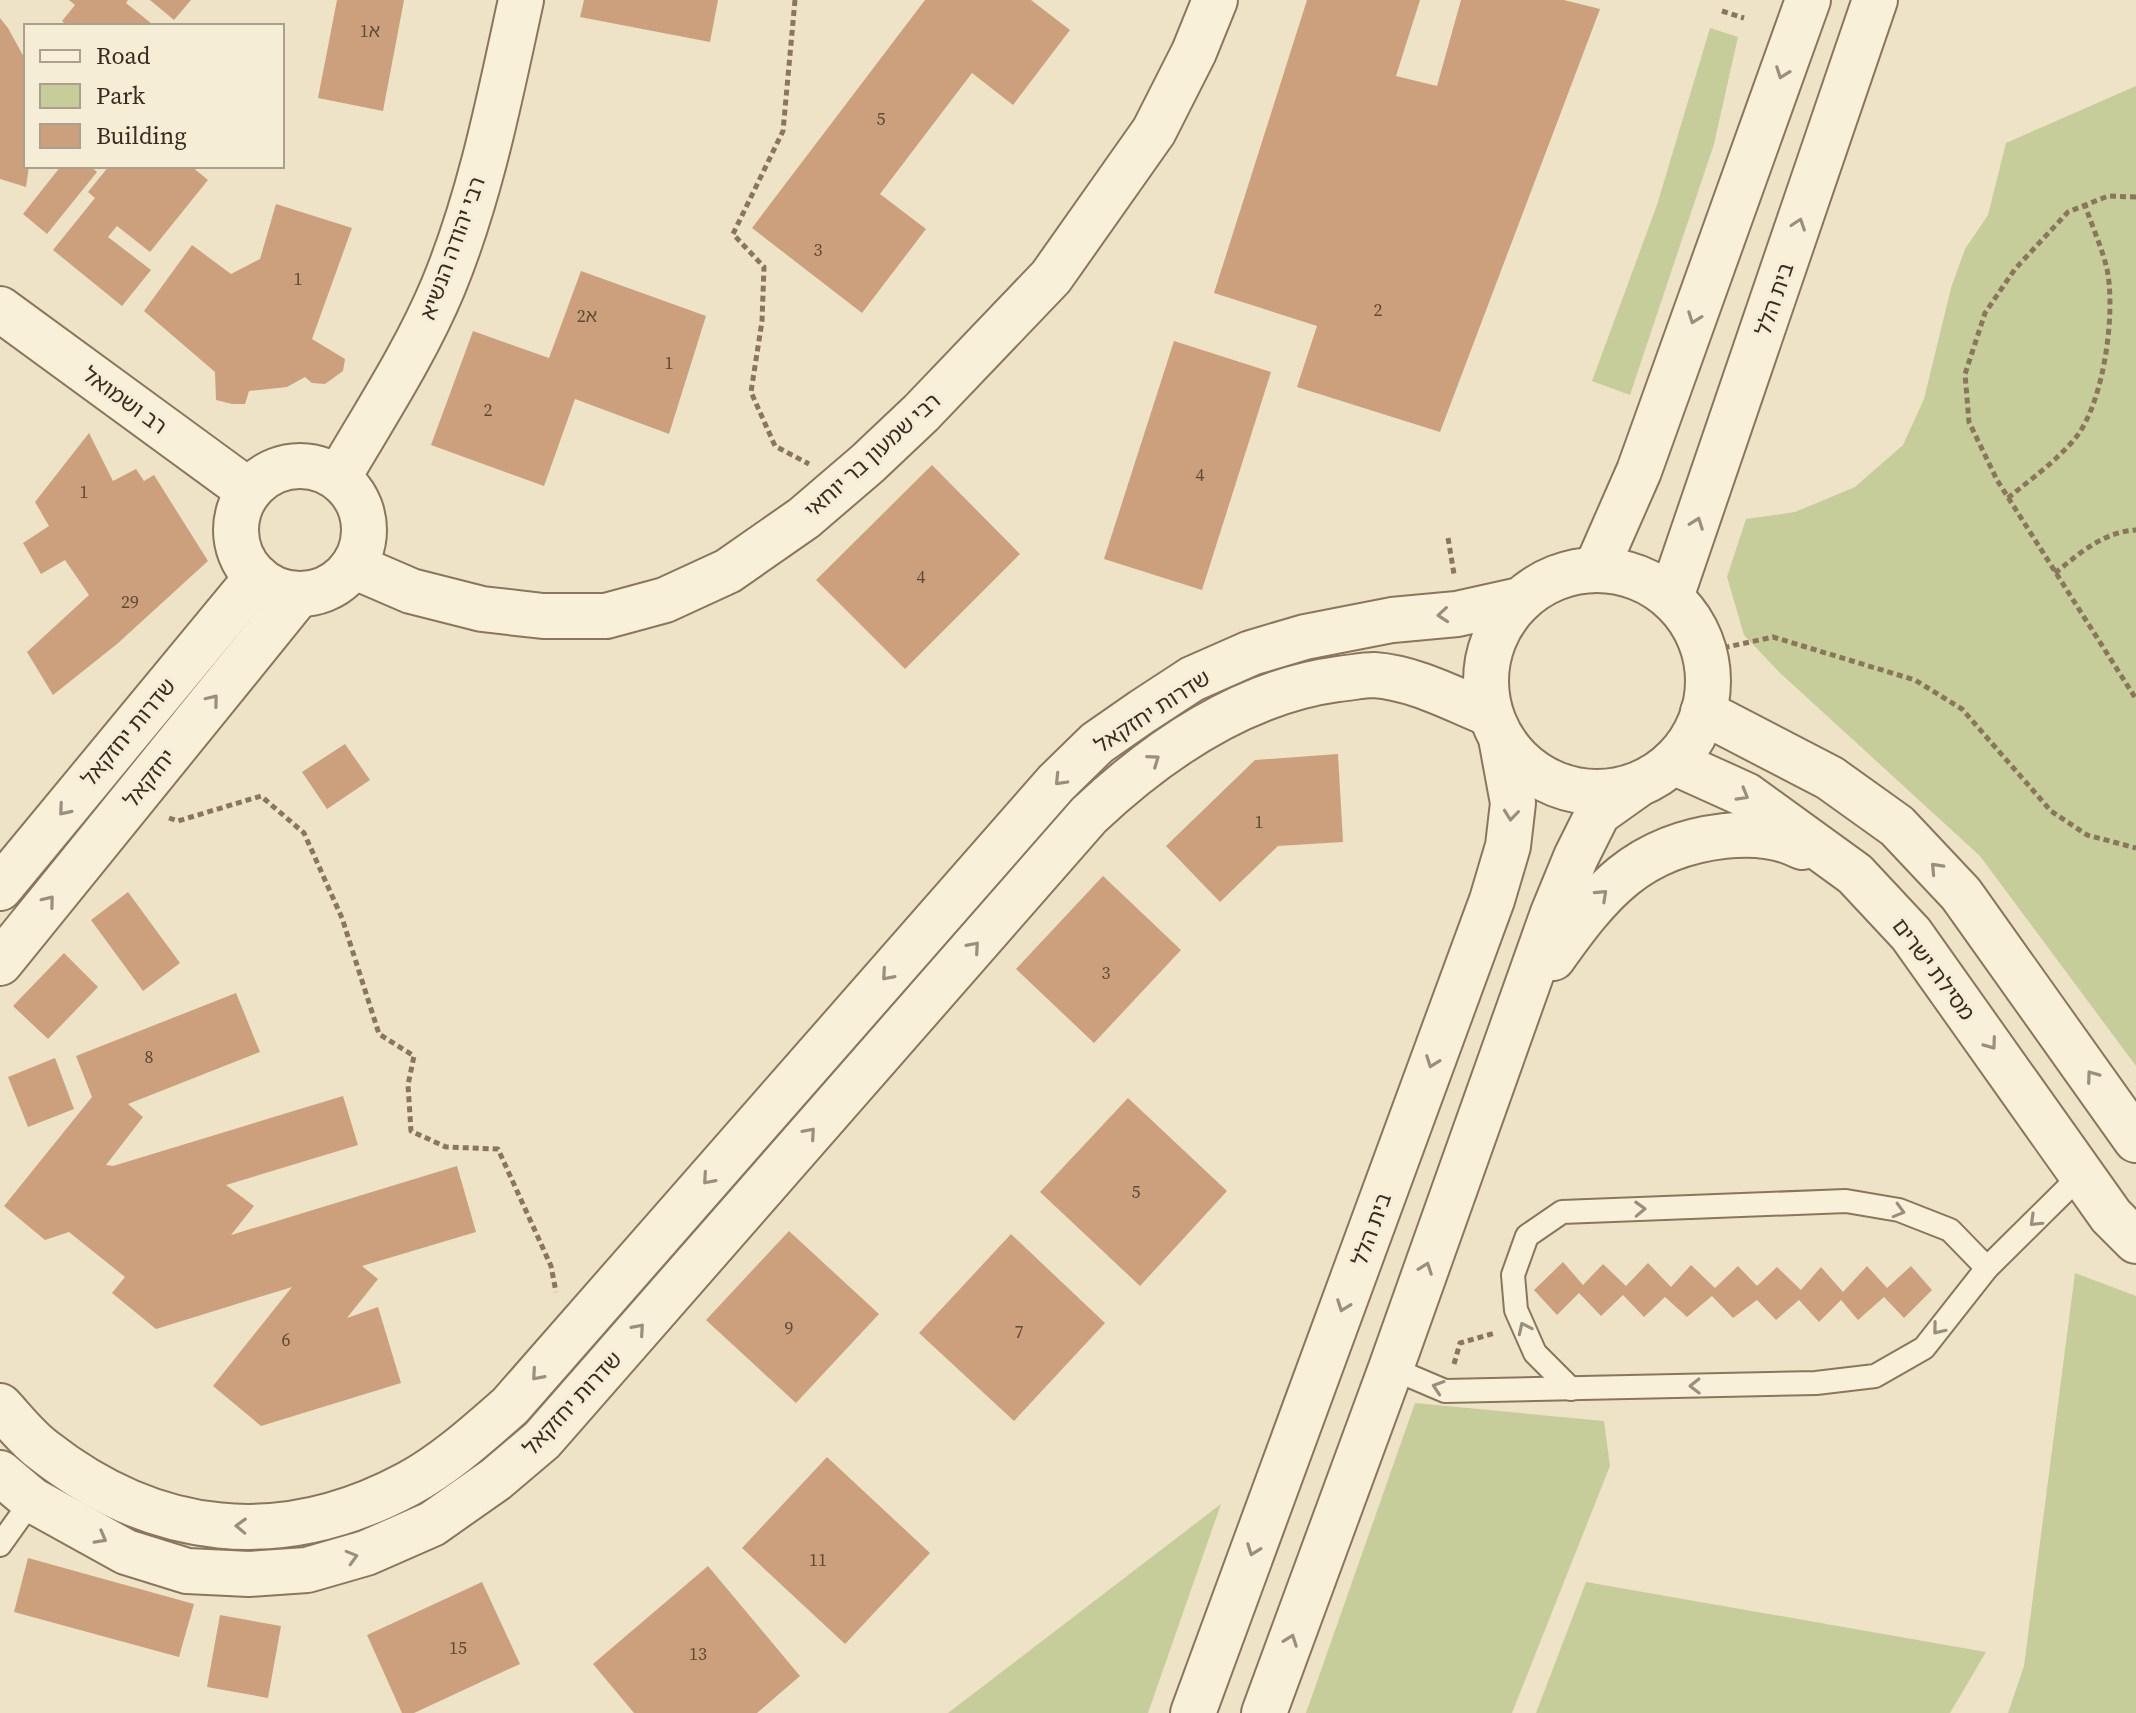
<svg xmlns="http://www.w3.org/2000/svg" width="2136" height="1713" viewBox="0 0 2136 1713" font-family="'Source Serif 4','Noto Sans Hebrew',serif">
<rect width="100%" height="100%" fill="#eee3c7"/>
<g fill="#c6cd9a">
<polygon points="1710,28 1738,37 1714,144 1630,395 1592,381 1657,205"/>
<polygon points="2136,86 2136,1066 1980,856 1779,672 1744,635 1727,577 1746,519 1795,512 1855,487 1903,445 1924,399 1951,288 1965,249 1988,215 2006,143"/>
<polygon points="2075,1273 2136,1296 2136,1713 2008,1713 2024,1666"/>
<polygon points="1415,1403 1604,1421 1610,1466 1512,1713 1306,1713"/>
<polygon points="1221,1504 1148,1713 948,1713"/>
<polygon points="1586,1582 1986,1652 1950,1713 1536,1713"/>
</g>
<g fill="#cca07d">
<polygon points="69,0 128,0 126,3 152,24 150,26 68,26 62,21 75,5"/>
<polygon points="150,0 191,0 174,20"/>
<polygon points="337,0 404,0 383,111 318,98"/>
<polygon points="584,0 718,0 710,42 580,17"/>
<polygon points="925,0 1031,0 1070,30 1013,105 972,73 880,194 926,229 862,313 752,228"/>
<polygon points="1307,0 1420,0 1396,76 1437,86 1461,0 1564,0 1600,9 1440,432 1297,387 1317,326 1214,293"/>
<polygon points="0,18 8,28 26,61 26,166 29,166 26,187 0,179"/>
<polygon points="61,166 90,166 97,172 47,234 23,214"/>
<polygon points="109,166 191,166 208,180 150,252 117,226 108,237 151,270 122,306 53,250 95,198 88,192"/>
<polygon points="276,204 352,228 312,339 345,359 343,371 325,384 312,383 305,377 287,387 249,391 245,404 232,404 216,400 215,372 144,311 192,245 231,274 260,259"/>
<polygon points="581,271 706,316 669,434 575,399 544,486 431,445 473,331 549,358"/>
<polygon points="1174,341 1271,372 1202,590 1104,559"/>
<polygon points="89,433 113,481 136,469 144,481 154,475 208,561 117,644 53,695 27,652 89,595 65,560 41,574 23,543 49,526 35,502"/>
<polygon points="932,465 1020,554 905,669 816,580"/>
<polygon points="345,744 370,780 327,809 302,772"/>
<polygon points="1338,754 1343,842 1278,846 1220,902 1166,846 1255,760"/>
<polygon points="1103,876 1181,950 1094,1043 1016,969"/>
<polygon points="128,892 180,963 143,991 91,920"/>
<polygon points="64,953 98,987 48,1039 13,1006"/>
<polygon points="236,993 260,1052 128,1104 143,1117 106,1165 113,1166 343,1096 358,1145 226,1185 254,1206 231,1235 457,1166 476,1232 362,1266 378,1279 347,1318 378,1307 401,1383 261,1426 213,1386 292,1287 156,1329 112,1293 125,1277 69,1232 45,1240 4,1206 92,1097 76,1056"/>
<polygon points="55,1058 74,1109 28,1127 8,1077"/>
<polygon points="1128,1098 1227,1191 1140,1286 1040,1192"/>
<polygon points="789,1231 879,1314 796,1403 706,1320"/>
<polygon points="1011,1234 1105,1323 1014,1421 919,1333"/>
<polygon points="1563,1262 1583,1285 1603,1264 1626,1286 1648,1263 1671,1287 1691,1265 1715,1288 1738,1266 1757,1286 1777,1267 1801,1290 1821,1267 1843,1292 1867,1266 1887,1288 1911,1266 1932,1290 1904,1318 1884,1297 1858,1320 1841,1300 1819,1322 1799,1300 1776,1320 1757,1300 1733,1318 1712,1296 1687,1317 1665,1297 1644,1317 1623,1295 1601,1316 1579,1293 1557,1315 1534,1290"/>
<polygon points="827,1457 930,1553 845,1644 742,1548"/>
<polygon points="28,1558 194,1604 179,1657 14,1612"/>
<polygon points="708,1566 800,1676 757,1713 634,1713 593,1664"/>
<polygon points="482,1582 520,1664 414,1713 402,1713 367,1635"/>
<polygon points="220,1615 281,1626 268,1698 207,1687"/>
</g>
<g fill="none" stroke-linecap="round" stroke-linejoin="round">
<g stroke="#8a765c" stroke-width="26">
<g id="service">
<polyline points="1391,1368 1445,1391 1816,1383 1875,1376 1924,1348 1987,1268 2082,1174"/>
<polyline points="1571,1389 1535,1353 1516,1310 1513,1275 1527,1236 1562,1212 1846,1201 1899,1210 1950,1230 1987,1268"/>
<polyline points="0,1545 32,1500"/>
</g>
</g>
<g stroke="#8a765c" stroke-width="48">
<g id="minor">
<path d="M338,478c36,-62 77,-124 105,-191 38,-92 57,-191 78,-287"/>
<polyline points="353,566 411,591 482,609 543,616 606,616 665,600 728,571 804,518 867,464 921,413 1051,277 1154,131 1194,52 1215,0"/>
</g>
</g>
<g stroke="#8a765c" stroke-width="48">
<g id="tertiary">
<polyline points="0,309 249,491"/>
<circle cx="300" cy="530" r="64"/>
<polyline points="1596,569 1639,471 1808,0"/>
<circle cx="1597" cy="681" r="111"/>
<polyline points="1671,597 1875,0"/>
<polyline points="1703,712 1830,778 1897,826 1961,894 2136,1140"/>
<polyline points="1673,762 1746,795 1855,874 1911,934 2111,1216 2136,1241"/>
<polyline points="0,888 257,577"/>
<path d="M1553,958c47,-66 84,-112 171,-122 27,-3 53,-2 78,11"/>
<polyline points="0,963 299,594"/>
<path d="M0,1406c14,15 27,32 43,44 112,88 238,102 365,34 37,-20 70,-50 102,-78l546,-623 41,-40 46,-32 49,-32 59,-26 54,-16 87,-17 65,-6 63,-14"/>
<path d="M0,1473l32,27 94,52 61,19 62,3 58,-4 59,-17 66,-29 64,-45 46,-39 547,-625c69,-65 153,-123 249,-136 12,-1 25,-4 36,-4 41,3 79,24 116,39"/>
<polyline points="1193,1713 1492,900 1508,846 1513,803 1501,738"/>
<polyline points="1264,1713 1391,1368 1553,913 1576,857 1598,813 1636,786"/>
</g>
</g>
<g stroke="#8a765c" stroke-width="5" stroke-dasharray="6 4" stroke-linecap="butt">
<polyline points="795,0 783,131 733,234 764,267 762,321 751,392 775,446 809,464"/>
<polyline points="1722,11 1744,18"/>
<polyline points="2136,197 2108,196 2068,212 2015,269 1985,313 1965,374 1969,422 1997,480 2136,699"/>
<path d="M2008,498c23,-19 50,-38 69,-62 27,-36 39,-123 30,-167 -5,-21 -15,-43 -22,-64"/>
<polyline points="1448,538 1454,574"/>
<path d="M2055,573c25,-20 48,-41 81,-43"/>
<polyline points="1704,652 1773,637 1915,680 1962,709 2051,811 2087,835 2136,848"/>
<polyline points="169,818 178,821 261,796 304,833 342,918 379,1034 414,1056 408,1085 411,1131 446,1147 498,1149 551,1266 556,1292"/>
<polyline points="1454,1364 1460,1343 1495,1333"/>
</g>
<use href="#service" stroke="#f9f0da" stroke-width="22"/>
<use href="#minor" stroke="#f9f0da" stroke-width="44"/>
<use href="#tertiary" stroke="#f9f0da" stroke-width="44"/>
</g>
<defs><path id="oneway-chevron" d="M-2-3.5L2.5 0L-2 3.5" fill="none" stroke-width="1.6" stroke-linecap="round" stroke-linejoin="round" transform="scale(2)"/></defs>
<g stroke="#9a8e7d">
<use href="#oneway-chevron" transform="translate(1782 73) rotate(110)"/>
<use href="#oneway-chevron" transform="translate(1799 224) rotate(-71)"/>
<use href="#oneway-chevron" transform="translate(1694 318) rotate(110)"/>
<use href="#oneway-chevron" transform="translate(1697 523) rotate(-70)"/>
<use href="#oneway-chevron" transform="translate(1443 615) rotate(175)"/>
<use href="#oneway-chevron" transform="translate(213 700) rotate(-51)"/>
<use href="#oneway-chevron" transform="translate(1154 760) rotate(-35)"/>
<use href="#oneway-chevron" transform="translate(1060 780) rotate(134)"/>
<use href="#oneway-chevron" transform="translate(1743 795) rotate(30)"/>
<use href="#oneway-chevron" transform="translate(64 810) rotate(130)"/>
<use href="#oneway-chevron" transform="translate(1511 815) rotate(96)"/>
<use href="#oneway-chevron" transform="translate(1936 868) rotate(-133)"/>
<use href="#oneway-chevron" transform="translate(1602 895) rotate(-43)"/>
<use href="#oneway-chevron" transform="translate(49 901) rotate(-51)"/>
<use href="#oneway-chevron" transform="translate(974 947) rotate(-49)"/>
<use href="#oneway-chevron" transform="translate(887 975) rotate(131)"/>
<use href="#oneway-chevron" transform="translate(1991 1044) rotate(54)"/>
<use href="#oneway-chevron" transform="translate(1432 1062) rotate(110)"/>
<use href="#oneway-chevron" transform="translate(2092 1076) rotate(-126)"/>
<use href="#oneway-chevron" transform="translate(810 1133) rotate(-49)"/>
<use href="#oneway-chevron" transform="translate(708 1179) rotate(131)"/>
<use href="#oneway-chevron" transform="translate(1640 1209) rotate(-2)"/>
<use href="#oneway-chevron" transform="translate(1899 1211) rotate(16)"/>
<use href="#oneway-chevron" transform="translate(2035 1221) rotate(136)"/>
<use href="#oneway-chevron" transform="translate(1426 1268) rotate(-70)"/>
<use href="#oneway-chevron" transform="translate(1343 1306) rotate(110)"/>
<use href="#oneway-chevron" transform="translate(1524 1328) rotate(-115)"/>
<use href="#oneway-chevron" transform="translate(639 1329) rotate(-49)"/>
<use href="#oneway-chevron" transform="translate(1938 1329) rotate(129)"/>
<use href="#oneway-chevron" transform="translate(537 1375) rotate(131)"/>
<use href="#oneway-chevron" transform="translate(1695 1386) rotate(179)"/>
<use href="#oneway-chevron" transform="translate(1438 1387) rotate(-162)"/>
<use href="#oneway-chevron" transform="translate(241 1526) rotate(-178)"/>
<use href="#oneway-chevron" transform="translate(101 1538) rotate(29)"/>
<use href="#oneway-chevron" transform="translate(1253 1550) rotate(110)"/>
<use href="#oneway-chevron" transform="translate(352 1557) rotate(-16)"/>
<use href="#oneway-chevron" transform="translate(1291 1640) rotate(-70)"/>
</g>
<g text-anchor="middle" stroke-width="6" stroke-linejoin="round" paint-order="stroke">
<g font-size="18" fill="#5e4a37">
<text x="370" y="37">1א</text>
<text x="881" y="125">5</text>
<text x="818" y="256">3</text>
<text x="298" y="285">1</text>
<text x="1378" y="316">2</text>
<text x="587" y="322">2א</text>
<text x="669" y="369">1</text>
<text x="488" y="416">2</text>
<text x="1200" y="481">4</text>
<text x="84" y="498">1</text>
<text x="921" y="583">4</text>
<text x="130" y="608">29</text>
<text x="1259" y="828">1</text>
<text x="1106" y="979">3</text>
<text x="149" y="1063">8</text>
<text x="1136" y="1198">5</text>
<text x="789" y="1334">9</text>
<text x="1019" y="1338">7</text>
<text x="286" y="1346">6</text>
<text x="818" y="1566">11</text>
<text x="458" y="1654">15</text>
<text x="698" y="1660">13</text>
</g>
<g font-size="22" fill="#3a2d20" stroke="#f6edd6">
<text transform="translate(452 248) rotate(-70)" y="8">רבי יהודה הנשיא</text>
<text transform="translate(1774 299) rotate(-71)" y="8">בית הלל</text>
<text transform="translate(125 400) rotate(36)" y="8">רב ושמואל</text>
<text transform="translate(872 455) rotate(-42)" y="8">רבי שמעון בר יוחאי</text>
<text transform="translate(1152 711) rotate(-33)" y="8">שדרות יחזקאל</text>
<text transform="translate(128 732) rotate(-50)" y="8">שדרות יחזקאל</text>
<text transform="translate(149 778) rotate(-51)" y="8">יחזקאל</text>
<text transform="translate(1934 969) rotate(53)" y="8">מסילת ישרים</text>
<text transform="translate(1371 1229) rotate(-70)" y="8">בית הלל</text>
<text transform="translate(572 1403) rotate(-47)" y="8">שדרות יחזקאל</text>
</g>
</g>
<rect x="24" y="24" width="260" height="144" fill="#f6edd6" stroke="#aba08d" stroke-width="2"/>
<rect x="40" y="50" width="40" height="12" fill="#f9f0da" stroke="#aba08d" stroke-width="2"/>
<text x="96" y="64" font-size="24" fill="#3a2d20">Road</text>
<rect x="40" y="84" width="40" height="24" fill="#c6cd9a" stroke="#aba08d" stroke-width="2"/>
<text x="96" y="104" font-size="24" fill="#3a2d20">Park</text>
<rect x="40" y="124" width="40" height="24" fill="#cca07d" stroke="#aba08d" stroke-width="2"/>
<text x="96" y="144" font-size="24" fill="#3a2d20">Building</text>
</svg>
